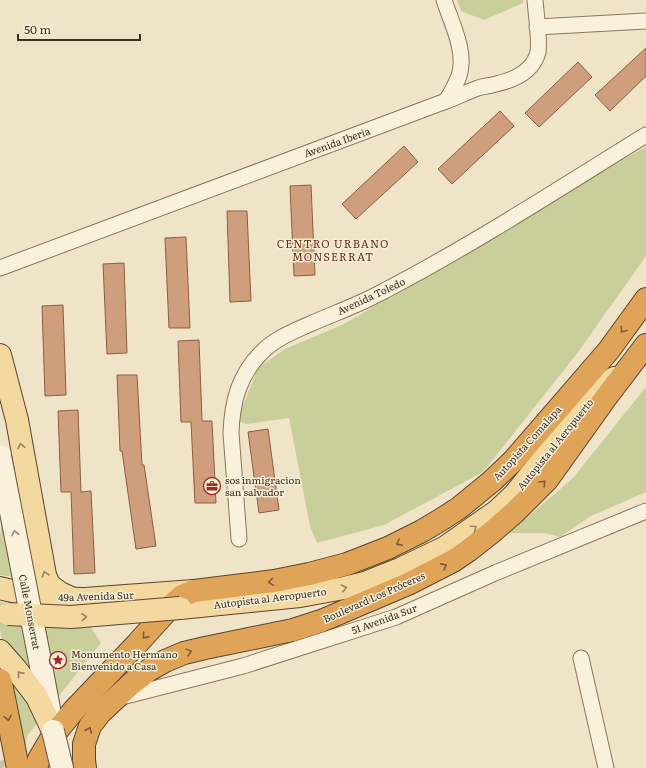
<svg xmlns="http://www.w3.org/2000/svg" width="646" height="768" viewBox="0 0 646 768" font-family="Literata,serif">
<rect width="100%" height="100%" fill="#f0e4c8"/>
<g fill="#c9cf9b">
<polygon points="457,0 523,0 523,3 484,20 461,11"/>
<polygon points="646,147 646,256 579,351 483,472 384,525 317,543 310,526 289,418 247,424 237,421 258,368 285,349 344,324 487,241 618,162"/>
<polygon points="646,387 646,492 591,516 560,537 544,533 509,533 572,479"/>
<polygon points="3,498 20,578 0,575 0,540"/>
<polygon points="0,602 37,604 76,604 101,643 27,736 23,768 0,630"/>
</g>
<g fill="#cf9f7d" stroke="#8d5f41">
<polygon points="646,48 646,76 610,111 595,95"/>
<polygon points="578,62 592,77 539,127 525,113"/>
<polygon points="500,111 514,126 452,184 438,169"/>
<polygon points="404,146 418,162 356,219 342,204"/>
<polygon points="311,185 315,275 294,276 290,186"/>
<polygon points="227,211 247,211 251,301 230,302"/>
<polygon points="186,237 190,328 169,328 165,238"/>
<polygon points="124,263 127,353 107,354 103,264"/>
<polygon points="63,305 66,395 45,396 42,306"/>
<polygon points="199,340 202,421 212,421 216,503 195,503 191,422 181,422 178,341"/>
<polygon points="117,375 137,375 142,465 144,465 156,546 136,549 122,451 120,451"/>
<polygon points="78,410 81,492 91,491 95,573 74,574 71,492 61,492 58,411"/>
<polygon points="268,429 279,510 259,513 248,432"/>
</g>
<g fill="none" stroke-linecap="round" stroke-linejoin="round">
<polyline stroke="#ccc0a6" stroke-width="22" stroke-dasharray="22 11" stroke-linecap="butt" points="0,761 2,768"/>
<g stroke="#8d765c" stroke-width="17">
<g id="street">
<path d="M444,0c7,22 23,52 15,76 -3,8 -8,17 -13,25"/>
<polyline points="537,27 646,21"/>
<path d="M0,268l446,-167c11,-4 21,-9 32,-13 6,-2 12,-2 18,-4 18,-4 37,-12 42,-32 2,-12 -2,-38 -3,-52"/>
<path d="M239,539l-8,-106c1,-31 8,-58 30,-80 13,-14 31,-21 49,-29 25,-11 51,-20 74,-33 90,-47 176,-103 262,-156"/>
<polyline points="581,658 606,768"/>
<polyline points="118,698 243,666 396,617 495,573 646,511"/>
</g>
</g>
<g stroke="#6f573f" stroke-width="24">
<polyline id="secondary" points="36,640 51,719"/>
</g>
<g stroke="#5b4430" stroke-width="24">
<g id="primary">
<polyline points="0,355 17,420 45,575 49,585 60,593 73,599"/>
<path d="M0,588c28,8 56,11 85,11l109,-8"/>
<polyline points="180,608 300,596 344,588 365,583 400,569 444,548 497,511 515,494 592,398 614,378"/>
<polyline points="0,651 15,668 37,697 53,731"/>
</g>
</g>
<g stroke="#5b4430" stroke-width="24">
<g id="highway">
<polyline points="0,680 1,683 18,768"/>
<polyline points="36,768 39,759 52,737 74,710 136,645 174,603 182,596 194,591 274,581 309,574 347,564 388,548 422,531 442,519 459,508 492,481 513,461 609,350 646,299"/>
<polyline points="85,768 84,760 84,744 90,726 100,713 131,684 149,670 165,661 184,653 205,648 293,630 321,621 408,584 453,561 469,550 492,532 515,512 547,480 607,396 646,345"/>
</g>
</g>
<use href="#street" stroke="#faf1dc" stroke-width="15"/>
<use href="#secondary" stroke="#faf1dc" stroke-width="22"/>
<use href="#primary" stroke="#f3d9a0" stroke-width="22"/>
<use href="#highway" stroke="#e0a458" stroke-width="22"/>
<g stroke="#6f573f" stroke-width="24" stroke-linecap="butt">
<g id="secondary-bridge">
<polyline points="0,456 36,640"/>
<polyline points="53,731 62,768"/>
</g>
</g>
<g stroke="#5b4430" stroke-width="24" stroke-linecap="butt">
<polyline id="primary-bridge" points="8,614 71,617 180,608"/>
</g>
<use href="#secondary-bridge" stroke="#faf1dc" stroke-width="22"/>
<use href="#primary-bridge" stroke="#f3d9a0" stroke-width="22"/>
</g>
<defs><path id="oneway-chevron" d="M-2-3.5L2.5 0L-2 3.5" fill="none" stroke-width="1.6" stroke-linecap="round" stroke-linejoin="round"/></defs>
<g stroke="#7e5d36">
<use href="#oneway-chevron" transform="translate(623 330) rotate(126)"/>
<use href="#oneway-chevron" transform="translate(543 483) rotate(-47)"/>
<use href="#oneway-chevron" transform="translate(399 543) rotate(153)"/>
<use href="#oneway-chevron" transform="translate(444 566) rotate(-28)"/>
<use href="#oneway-chevron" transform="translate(271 582) rotate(172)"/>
<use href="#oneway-chevron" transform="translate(145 636) rotate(132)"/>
<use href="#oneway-chevron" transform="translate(189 652) rotate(-15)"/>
<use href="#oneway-chevron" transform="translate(8 718) rotate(79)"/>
<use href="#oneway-chevron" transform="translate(89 730) rotate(-67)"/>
</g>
<g stroke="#988460">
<use href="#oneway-chevron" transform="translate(21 446) rotate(-101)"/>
<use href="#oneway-chevron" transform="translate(474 528) rotate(-35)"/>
<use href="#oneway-chevron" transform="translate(45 574) rotate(-107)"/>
<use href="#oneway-chevron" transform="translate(344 588) rotate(-12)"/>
<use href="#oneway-chevron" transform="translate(84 617) rotate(-3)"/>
<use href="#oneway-chevron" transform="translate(20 674) rotate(-129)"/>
</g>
<use stroke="#9c907e" href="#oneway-chevron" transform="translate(15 533) rotate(-101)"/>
<defs>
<g id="office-ring" transform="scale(0.9)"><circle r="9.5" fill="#f7eed8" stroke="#9e2a2b" stroke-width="1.5"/><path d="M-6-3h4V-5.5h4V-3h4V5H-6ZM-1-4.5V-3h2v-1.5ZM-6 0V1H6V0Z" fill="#9e2a2b"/></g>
<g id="sight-ring" transform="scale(0.9)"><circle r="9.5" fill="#f7eed8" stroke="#9e2a2b" stroke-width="1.5"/><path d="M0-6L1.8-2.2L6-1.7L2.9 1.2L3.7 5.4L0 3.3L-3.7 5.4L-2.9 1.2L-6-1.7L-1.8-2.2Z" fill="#9e2a2b"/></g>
</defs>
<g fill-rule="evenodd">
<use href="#office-ring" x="212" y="486"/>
<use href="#sight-ring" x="58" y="660"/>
</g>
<g text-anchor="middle" stroke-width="3" stroke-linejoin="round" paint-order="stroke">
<g font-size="10" fill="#3d2e20" stroke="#f7eed8">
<text transform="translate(337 142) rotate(-20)" y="4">Avenida Iberia</text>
<text transform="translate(371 296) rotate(-25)" y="4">Avenida Toledo</text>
<text transform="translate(527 443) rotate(-48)" y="4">Autopista Comalapa</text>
<text transform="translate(555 444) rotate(-51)" y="4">Autopista al Aeropuerto</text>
<text transform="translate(96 596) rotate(-2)" y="4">49a Avenida Sur</text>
<text transform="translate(374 597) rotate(-24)" y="4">Boulevard Los Próceres</text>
<text transform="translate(270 598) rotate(-7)" y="4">Autopista al Aeropuerto</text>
<text transform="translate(30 612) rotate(79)" y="4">Calle Monserrat</text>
<text transform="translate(384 619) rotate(-20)" y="4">51 Avenida Sur</text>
</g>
<g font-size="10" fill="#3d2e20" stroke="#f7eed8" text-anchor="start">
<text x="225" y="484">sos inmigracion<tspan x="225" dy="12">san salvador</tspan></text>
<text x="71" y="658">Monumento Hermano<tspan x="71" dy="12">Bienvenido a Casa</tspan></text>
</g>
<g font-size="11" letter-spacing="1" fill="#6b2e1e" stroke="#f7eed8">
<text x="333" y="248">CENTRO URBANO<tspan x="333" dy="13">MONSERRAT</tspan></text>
</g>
</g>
<path d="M18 34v6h122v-6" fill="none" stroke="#3d2e20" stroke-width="2"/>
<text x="24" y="34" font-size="12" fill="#3d2e20" stroke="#f7eed8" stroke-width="3" paint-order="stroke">50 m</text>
</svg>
